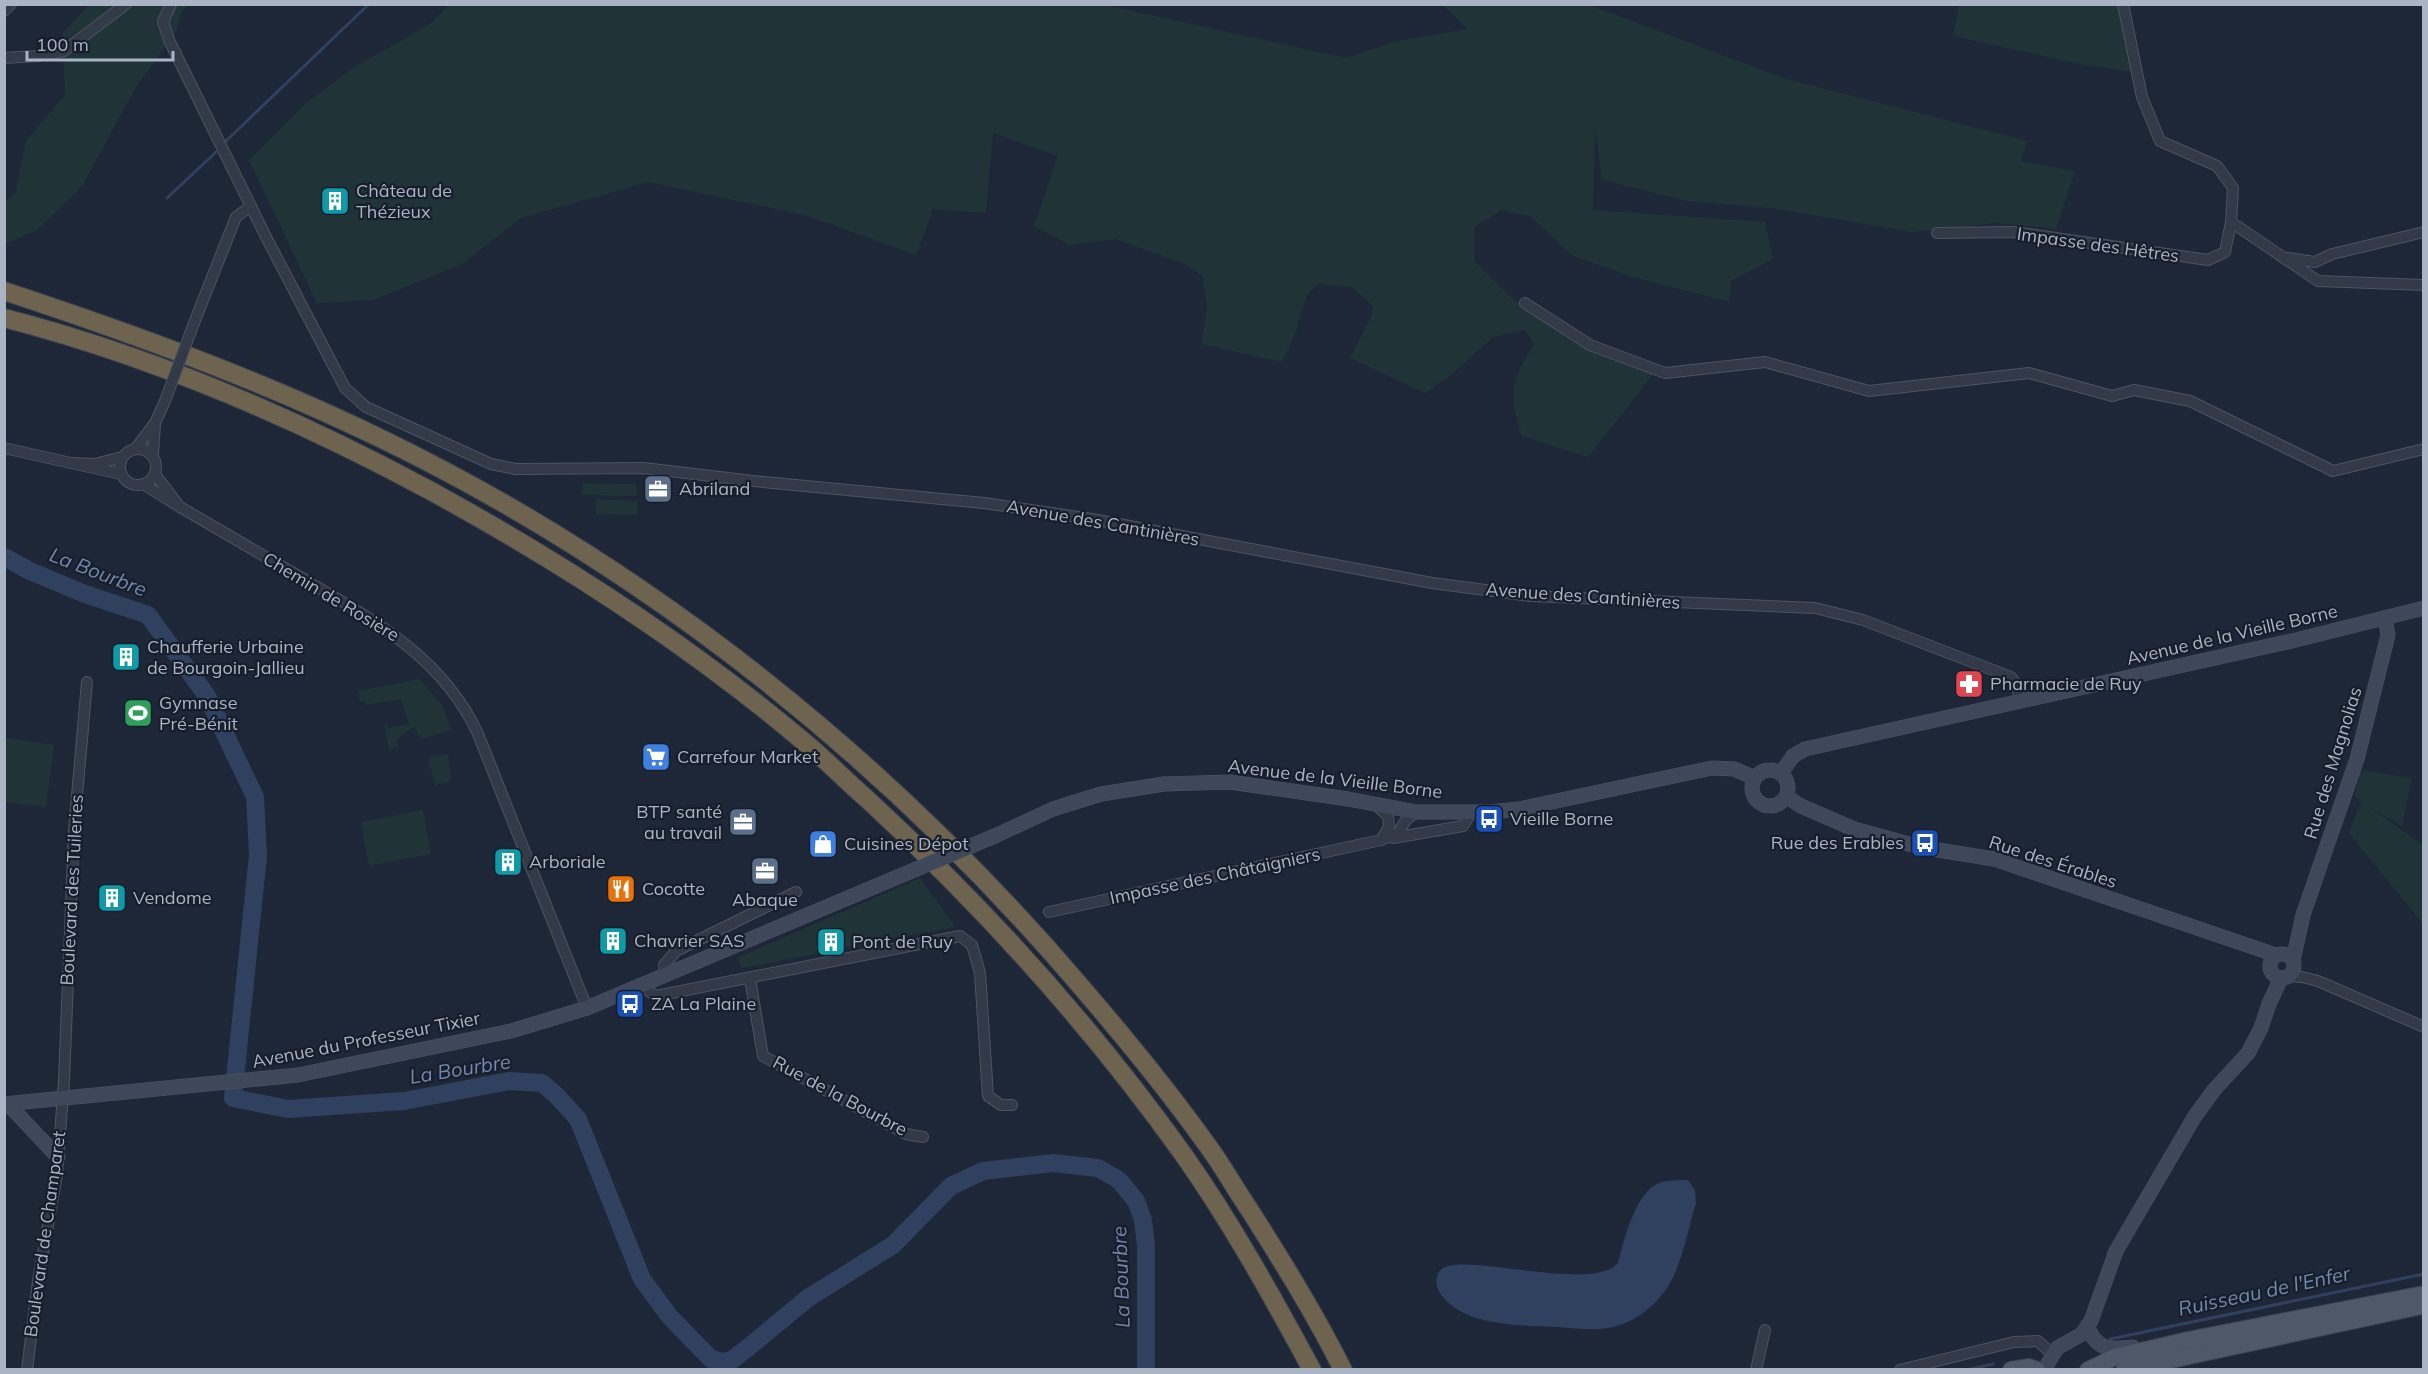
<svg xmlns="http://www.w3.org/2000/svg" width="2428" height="1374" viewBox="0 0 2428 1374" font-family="Mulish,sans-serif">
<rect width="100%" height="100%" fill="#1e2737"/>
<g fill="#203438">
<path d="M1587,4l196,74 244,63 -6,20 54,10 -19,58 -60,-6 -85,9 -140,-24 -85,-7 -84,-21 -7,-54 -2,84 172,12 8,37 -42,22 -2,21 -99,-26 -57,-20 -43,-40 -28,-6 -28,17v34l35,35 63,45 82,32 -66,84 -66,-21c-4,-13 -11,-33 -8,-48 2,-15 13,-31 20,-44l-9,-14 -32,7 -41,37 -27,19 -75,-35 22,-43 1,-9 -21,-19 -34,-3 -11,11 -12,39 -13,28 -81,-18 6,-36 -5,-33 -20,-12 -66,-24 -46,6 -36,-19 24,-70 -65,-23 -7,80 -53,-4 -17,46 -111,-40 -157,-33 -127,36 -59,46 -89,36 -56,3 -68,-143 56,-56 48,-36 77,-44 19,-19h656l241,53 51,-17 71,-12 -25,-24z"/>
<polygon points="89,5 188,5 183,10 176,31 136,87 82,186 37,230 5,244 5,201 15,194 26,141 65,95 62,34"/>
<polygon points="1959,5 2126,5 2139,73 2084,65 1953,36"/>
<polygon points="583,483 636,484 637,496 581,495"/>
<polygon points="596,499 637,501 638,515 596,514"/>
<polygon points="420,679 442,705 451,730 421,739 415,728 412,728 396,740 399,746 389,750 384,724 387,723 388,728 409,724 401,699 366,705 365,701 360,701 358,691"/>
<polygon points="5,738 54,745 46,807 5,802"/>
<polygon points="448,754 451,781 435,785 428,758"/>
<polygon points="2367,771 2412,778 2402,826 2368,806 2423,845 2423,924 2349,833 2361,801 2354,796 2360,773"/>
<polygon points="423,810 431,854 369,866 361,822"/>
<polygon points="920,878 955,927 842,948 832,937 824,940 825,952 742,968 737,958"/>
</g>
<path fill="#30415f" d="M1688,1180l7,10 1,13c-8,26 -15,68 -32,89 -13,18 -35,33 -56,36 -16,3 -34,0 -50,-1 -36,-2 -91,0 -115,-30 -6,-7 -9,-16 -4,-25 13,-25 151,23 179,-9 6,-23 17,-70 41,-80 8,-3 20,-3 29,-3z"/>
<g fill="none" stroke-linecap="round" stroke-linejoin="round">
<g stroke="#30415f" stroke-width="3">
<polyline points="226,141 369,4"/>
<polyline points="167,198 216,152"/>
<polyline points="2110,1339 2424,1274"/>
<polyline points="1967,1370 1993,1364"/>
</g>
<polyline stroke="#30415f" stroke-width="18" points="4,557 30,571 85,594 148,615 207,696 255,797 258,855 233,1098 288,1109 404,1101 509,1081 542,1083 556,1095 578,1119 642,1279 670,1317 711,1359 723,1362 732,1360 745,1350 808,1298 893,1245 951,1186 983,1171 1053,1163 1098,1168 1119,1180 1136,1201 1143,1220 1146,1246 1146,1370"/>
<g stroke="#4c5463" stroke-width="12">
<g id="street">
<polyline points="171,4 163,22 170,42 266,237 345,388 366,407 491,464 516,469 644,468 753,481 984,503 1092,519 1432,583 1531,596 1815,608 1863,620 2011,677 2017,685 2020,701"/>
<polyline points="2123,4 2142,97 2160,141 2217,166 2233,188 2231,222 2318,281 2424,285"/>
<polyline points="4,11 11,4"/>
<polyline points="4,58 38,56 64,51 126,4"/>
<polyline points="1937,233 2014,232 2208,260 2225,252 2231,222"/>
<polyline points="2288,258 2315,262 2332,254 2424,232"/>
<polyline points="1525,303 1590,345 1665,373 1765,362 1869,391 2029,373 2112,396 2134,390 2190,401 2333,471 2424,449"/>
<polyline points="194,323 236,217 251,206"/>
<polyline points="155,423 165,401"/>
<polyline points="4,448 71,463"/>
<polyline points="136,448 155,423 153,455"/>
<circle cx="138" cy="467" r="18"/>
<polyline points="121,474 71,463 95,464 122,457"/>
<polyline points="143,484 180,507 155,474"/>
<path d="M180,507c39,23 77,45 115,67 72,42 147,81 183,160l109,274"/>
<polyline points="1375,804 1388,816 1389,827 1381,840"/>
<polyline points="1393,838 1463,826 1471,812"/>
<polyline points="1049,912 1381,840 1398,833 1406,820 1417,812"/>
<polyline points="666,976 664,965 676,951 796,892"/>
<polyline points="2289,976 2302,977 2318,981 2424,1027"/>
<polyline points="750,979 763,1056 906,1134 923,1137"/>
<polyline points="641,986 656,996 960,936 972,945 980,973 988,1096 1001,1105 1012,1105"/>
<polyline points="27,1370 38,1281 57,1175 64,1081 74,830 87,682"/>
<polyline points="1756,1370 1765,1330"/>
<polyline points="1900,1370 2014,1342 2038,1341 2052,1354"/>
</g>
</g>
<g stroke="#4c5463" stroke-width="15">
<g id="secondary">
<circle cx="1770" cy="788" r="18"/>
<polyline points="1781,773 1793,756 1805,749 2296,640 2424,608"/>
<polyline points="1787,797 1801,806 1854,829 1920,847 1994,859 2276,955"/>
<polyline points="997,835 1053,809 1101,794 1164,784 1230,782 1348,799 1417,812 1489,812 1519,809 1712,768 1734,769 1755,778"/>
<circle cx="2282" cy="966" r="12"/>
<polyline points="2293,960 2303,915 2357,759 2388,635 2385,618"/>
<polyline points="4,1104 298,1075 511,1031 587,1008 881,884"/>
<polyline points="8,1104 58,1157"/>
<path d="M2087,1326c10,24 21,24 46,21"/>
<polyline points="2044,1370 2057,1348 2082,1334 2091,1321 2116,1251 2195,1116 2214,1090 2248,1053 2261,1028 2269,1004 2281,978"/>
</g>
</g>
<g stroke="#3b4251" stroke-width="18">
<g id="primary">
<polyline points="2011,1370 2029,1367 2037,1370"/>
<polyline points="2088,1370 2115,1357 2188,1340 2424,1294"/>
<polyline points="2124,1370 2417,1307"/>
</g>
</g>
<g stroke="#39414f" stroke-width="20">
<g id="highway">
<path d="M4,291c130,43 257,89 380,149 269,131 506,322 699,549 43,50 84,100 122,153 16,21 29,45 44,67 33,52 66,105 94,161"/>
<path d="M4,318c148,38 291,100 425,172 132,72 259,154 374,251 22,18 42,39 64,58 117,108 223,225 316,355 48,68 89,142 129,216"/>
</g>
</g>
<use href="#street" stroke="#323947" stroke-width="10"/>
<use href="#secondary" stroke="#3f485a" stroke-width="14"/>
<use href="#primary" stroke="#4f5868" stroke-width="16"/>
<use href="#highway" stroke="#6e634e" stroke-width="18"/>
<g stroke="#4c5463" stroke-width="12" stroke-linecap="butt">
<polyline id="street-bridge" points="165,401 194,323"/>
</g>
<g stroke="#4c5463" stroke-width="15" stroke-linecap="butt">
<polyline id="secondary-bridge" points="881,884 997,835"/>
</g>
<use href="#street-bridge" stroke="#323947" stroke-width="10"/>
<use href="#secondary-bridge" stroke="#3f485a" stroke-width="14"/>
</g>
<defs>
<g id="building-square" transform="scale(1.5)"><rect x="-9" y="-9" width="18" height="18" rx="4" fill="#0f9aa8" stroke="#171e2b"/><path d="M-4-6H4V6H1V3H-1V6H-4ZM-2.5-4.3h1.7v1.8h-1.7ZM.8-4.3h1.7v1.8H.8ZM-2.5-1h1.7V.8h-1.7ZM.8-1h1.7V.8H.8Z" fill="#fff"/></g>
<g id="office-square" transform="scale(1.5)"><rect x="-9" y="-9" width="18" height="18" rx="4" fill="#5c6f8a" stroke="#171e2b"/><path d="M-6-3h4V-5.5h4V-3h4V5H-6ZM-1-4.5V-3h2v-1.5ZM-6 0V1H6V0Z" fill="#fff"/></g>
<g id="pharmacy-square" transform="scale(1.5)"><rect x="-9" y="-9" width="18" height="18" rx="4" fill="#e0444e" stroke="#171e2b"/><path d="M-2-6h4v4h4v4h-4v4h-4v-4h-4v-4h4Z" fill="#fff"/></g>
<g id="stadium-square" transform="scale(1.5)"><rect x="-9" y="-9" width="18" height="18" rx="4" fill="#2e9e5b" stroke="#171e2b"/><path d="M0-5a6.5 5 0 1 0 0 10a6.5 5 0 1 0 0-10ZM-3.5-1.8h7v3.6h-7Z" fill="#fff"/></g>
<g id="supermarket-square" transform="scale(1.5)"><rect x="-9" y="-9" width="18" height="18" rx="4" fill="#3f7fe0" stroke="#171e2b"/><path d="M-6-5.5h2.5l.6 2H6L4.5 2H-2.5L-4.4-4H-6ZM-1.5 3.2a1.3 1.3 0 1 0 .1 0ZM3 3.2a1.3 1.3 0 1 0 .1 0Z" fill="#fff"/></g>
<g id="bus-square" transform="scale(1.5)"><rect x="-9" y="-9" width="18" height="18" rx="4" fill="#1a4fb4" stroke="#171e2b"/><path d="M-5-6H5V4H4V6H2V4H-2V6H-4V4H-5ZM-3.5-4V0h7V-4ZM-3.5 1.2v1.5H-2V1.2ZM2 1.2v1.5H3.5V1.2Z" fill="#fff"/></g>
<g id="shop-square" transform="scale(1.5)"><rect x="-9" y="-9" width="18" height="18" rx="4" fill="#3f7fe0" stroke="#171e2b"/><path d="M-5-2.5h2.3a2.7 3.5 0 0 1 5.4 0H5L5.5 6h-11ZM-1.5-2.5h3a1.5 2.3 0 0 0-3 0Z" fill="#fff"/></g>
<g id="restaurant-square" transform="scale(1.5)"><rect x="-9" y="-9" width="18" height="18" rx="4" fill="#e8710a" stroke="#171e2b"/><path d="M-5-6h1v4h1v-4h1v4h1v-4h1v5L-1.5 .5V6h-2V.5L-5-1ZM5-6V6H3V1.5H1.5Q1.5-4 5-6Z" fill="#fff"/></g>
</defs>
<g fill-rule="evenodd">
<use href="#building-square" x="335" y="201"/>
<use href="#office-square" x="658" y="489"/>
<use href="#building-square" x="126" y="657"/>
<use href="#pharmacy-square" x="1969" y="684"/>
<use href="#stadium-square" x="138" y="713"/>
<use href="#supermarket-square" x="656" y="757"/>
<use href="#bus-square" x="1489" y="819"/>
<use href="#office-square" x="743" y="822"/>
<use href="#bus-square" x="1925" y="843"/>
<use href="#shop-square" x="823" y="844"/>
<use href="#building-square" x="508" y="862"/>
<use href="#office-square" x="765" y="871"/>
<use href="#restaurant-square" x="621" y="889"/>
<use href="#building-square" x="112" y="898"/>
<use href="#building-square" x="613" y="941"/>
<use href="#building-square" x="831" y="942"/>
<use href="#bus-square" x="630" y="1004"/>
</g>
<g text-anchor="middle" stroke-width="4.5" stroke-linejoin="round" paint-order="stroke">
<g font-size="18" fill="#abb4c5" stroke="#171e2b" text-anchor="start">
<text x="356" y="197">Château de<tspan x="356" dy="21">Thézieux</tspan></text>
<text x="679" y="495">Abriland</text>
<text x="147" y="653">Chaufferie Urbaine<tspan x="147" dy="21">de Bourgoin-Jallieu</tspan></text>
<text x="1990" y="690">Pharmacie de Ruy</text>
<text x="159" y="709">Gymnase<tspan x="159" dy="21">Pré-Bénit</tspan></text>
<text x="677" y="763">Carrefour Market</text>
<text x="722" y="818" text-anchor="end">BTP santé<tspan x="722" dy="21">au travail</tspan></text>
<text x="1510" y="825">Vieille Borne</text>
<text x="1904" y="849" text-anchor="end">Rue des Erables</text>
<text x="844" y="850">Cuisines Dépot</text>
<text x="529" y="868">Arboriale</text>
<text x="642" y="895">Cocotte</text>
<text x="133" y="904">Vendome</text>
<text x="765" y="906" text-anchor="middle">Abaque</text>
<text x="634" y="947">Chavrier SAS</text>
<text x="852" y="948">Pont de Ruy</text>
<text x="651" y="1010">ZA La Plaine</text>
</g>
<g font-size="18" fill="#abb4c5" stroke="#171e2b">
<text transform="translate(2098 245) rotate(8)" y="6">Impasse des Hêtres</text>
<text transform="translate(1103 523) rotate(10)" y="6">Avenue des Cantinières</text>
<text transform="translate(1583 596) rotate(4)" y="6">Avenue des Cantinières</text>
<text transform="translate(331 597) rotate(31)" y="6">Chemin de Rosière</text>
<text transform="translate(2232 635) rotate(-13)" y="6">Avenue de la Vieille Borne</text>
<text transform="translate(2333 763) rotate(-73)" y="6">Rue des Magnolias</text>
<text transform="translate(1335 779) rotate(7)" y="6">Avenue de la Vieille Borne</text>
<text transform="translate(2053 862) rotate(18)" y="6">Rue des Érables</text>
<text transform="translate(1215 876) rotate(-12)" y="6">Impasse des Châtaigniers</text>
<text transform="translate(72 890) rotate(-87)" y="6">Boulevard des Tuileries</text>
<text transform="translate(366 1040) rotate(-11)" y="6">Avenue du Professeur Tixier</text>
<text transform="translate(840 1096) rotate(28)" y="6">Rue de la Bourbre</text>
<text transform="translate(45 1234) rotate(-82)" y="6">Boulevard de Champaret</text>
</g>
<g font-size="20" font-style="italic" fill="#7288af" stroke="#171e2b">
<text transform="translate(98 572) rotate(21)" y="7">La Bourbre</text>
<text transform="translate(460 1069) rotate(-9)" y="7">La Bourbre</text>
<text transform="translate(1121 1277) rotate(-92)" y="7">La Bourbre</text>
<text transform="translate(2264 1291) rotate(-12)" y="7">Ruisseau de l'Enfer</text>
</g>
</g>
<rect width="2428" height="1374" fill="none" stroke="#abb4c5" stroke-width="12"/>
<path d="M27 51v9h146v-9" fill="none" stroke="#abb4c5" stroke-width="3"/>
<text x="36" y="51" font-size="18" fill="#abb4c5" stroke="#171e2b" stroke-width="4.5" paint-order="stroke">100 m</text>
</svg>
